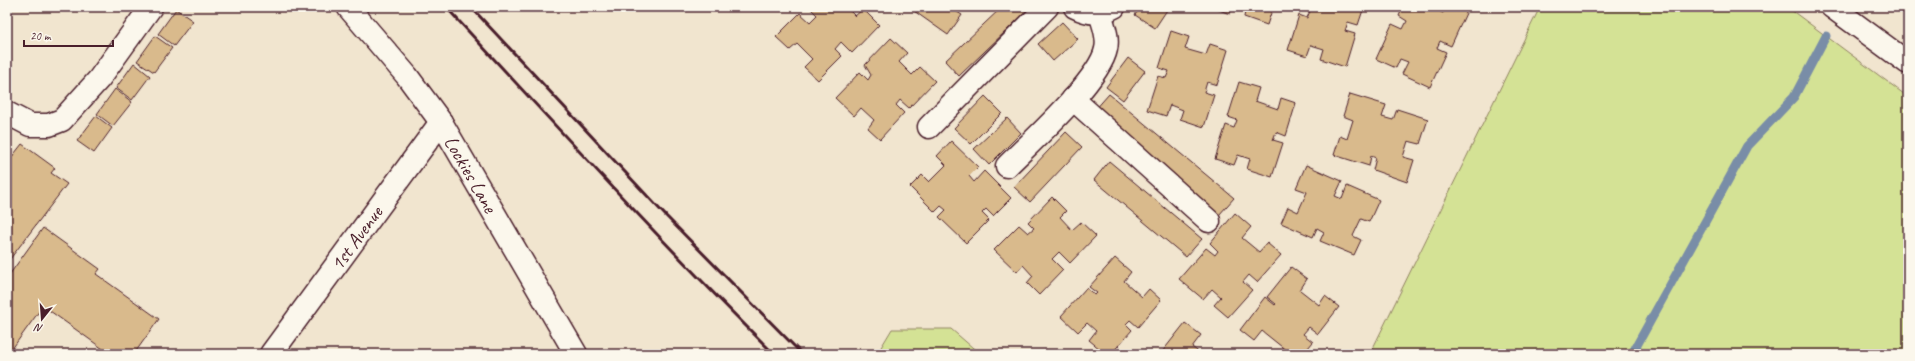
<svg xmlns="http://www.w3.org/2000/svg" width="1915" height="361" viewBox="0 0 1915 361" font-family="Caveat,sans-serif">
<rect width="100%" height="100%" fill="#f1e5cf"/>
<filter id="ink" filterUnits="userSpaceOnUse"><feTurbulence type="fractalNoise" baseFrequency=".025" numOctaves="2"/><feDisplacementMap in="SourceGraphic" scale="8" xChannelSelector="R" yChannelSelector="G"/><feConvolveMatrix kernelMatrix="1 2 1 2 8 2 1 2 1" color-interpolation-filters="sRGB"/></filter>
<g filter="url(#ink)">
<g fill="#d4e295" stroke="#8f8060">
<polygon points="1540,7 1787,7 1908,97 1908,354 1370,354"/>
<polygon points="892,329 951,329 980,354 877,354"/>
</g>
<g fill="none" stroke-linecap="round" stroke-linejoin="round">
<polyline stroke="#798da7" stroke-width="9" points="1632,354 1747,146 1794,97 1826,36"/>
</g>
<g fill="#d9ba8c" stroke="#4a1f2b">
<polygon points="809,7 846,7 855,16 863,9 879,25 852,53 841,42 835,49 842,56 818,80 804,67 812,59 797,44 790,50 776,37 800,13 810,22 817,15"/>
<polygon points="917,7 957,7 954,10 962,15 948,35 914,11"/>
<polygon points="1002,7 1031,7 959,76 945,61"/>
<polygon points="1140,7 1169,7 1155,28 1135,15"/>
<polygon points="1211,7 1232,7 1230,14"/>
<polygon points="1246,7 1273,7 1267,25 1244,17"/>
<polygon points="1301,7 1364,7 1358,25 1348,22 1345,31 1355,34 1345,67 1321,59 1324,49 1311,45 1307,56 1288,50 1299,15 1307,18 1310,11"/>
<polygon points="1403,7 1430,7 1443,13 1445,7 1459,7 1467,11 1451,46 1440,41 1437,48 1446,52 1430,87 1402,74 1408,62 1400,59 1396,68 1376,59 1392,24 1403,29 1407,21 1399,16"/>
<polygon points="176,9 193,21 174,46 158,34"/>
<polygon points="1062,22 1078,39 1053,61 1038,44"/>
<polygon points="1171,31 1189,37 1185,49 1206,55 1210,44 1228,50 1217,85 1207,82 1204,92 1214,95 1204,127 1180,119 1183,110 1170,105 1166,116 1147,110 1158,76 1166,78 1169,71 1159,68"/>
<polygon points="155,36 172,48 154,72 137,61"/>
<polygon points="891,38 907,53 899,62 912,75 920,67 935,81 909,108 900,100 896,105 904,113 880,139 868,128 874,120 861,108 854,116 835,98 860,72 868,80 871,75 865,65"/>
<polygon points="1128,58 1145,71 1123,100 1106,87"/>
<polygon points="134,63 150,76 132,100 116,88"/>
<polygon points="1239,82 1259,88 1255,101 1278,109 1281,98 1296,103 1286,136 1276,132 1273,140 1283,143 1272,177 1247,169 1250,159 1238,155 1234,165 1215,159 1226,125 1234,128 1237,120 1228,117"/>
<polygon points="115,89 132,102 113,126 97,114"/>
<polygon points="1109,94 1234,198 1219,215 1094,111"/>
<polygon points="1350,94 1386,105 1382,117 1393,120 1397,109 1428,119 1420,144 1408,141 1403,157 1414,160 1407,182 1373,170 1376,158 1371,156 1369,166 1334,155 1340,136 1347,139 1353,120 1343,116"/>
<polygon points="985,96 1002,113 971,144 954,128"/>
<polygon points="96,116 112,128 94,153 77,141"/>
<polygon points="1007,118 1021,133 989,165 974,149"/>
<polygon points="1066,132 1082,147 1030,202 1014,187"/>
<polygon points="951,141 978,167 969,176 974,182 984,171 1011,198 993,216 986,209 982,213 989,220 966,243 939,217 946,210 941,206 935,212 910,187 922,175 929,182 946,165 937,156"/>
<polygon points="22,144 55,168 51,173 67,184 7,263 7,163"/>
<polygon points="1109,161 1202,239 1186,257 1094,180"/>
<polygon points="1306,165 1342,181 1335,196 1342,199 1347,186 1379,200 1369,222 1361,219 1353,236 1361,240 1354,255 1320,241 1324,232 1317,228 1313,237 1281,223 1288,207 1298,212 1307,192 1296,188"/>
<polygon points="1052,197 1066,211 1060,217 1072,230 1081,222 1096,236 1070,263 1059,252 1052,259 1063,270 1039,295 1027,283 1033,276 1023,265 1017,272 994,250 1019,225 1028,233 1034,228 1028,222"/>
<polygon points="1235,213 1251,227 1242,238 1259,252 1267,243 1281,255 1257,282 1249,275 1243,282 1252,290 1228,317 1214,305 1221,297 1212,289 1203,299 1179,279 1206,248 1215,255 1218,251 1210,243"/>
<polygon points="43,228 100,269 96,274 159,319 134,354 99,354 103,349 43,306 9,353 7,351 7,278"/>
<polygon points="1115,258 1131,272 1124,281 1142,297 1149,289 1161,300 1138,327 1130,320 1126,324 1132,330 1111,354 1106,354 1089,340 1096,331 1087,323 1078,332 1061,316 1086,288 1095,295 1097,293 1089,287"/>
<polygon points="1291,267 1307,279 1300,290 1319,305 1325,296 1339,307 1318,334 1309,327 1303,334 1313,342 1303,354 1284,354 1287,351 1262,331 1254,341 1240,330 1265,297 1275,305 1276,304 1267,297"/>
<polygon points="1185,323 1201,335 1192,347 1201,354 1165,354 1162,352"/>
</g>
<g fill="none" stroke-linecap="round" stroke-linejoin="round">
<g stroke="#4a1f2b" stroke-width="25">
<g id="minor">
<polyline points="348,7 407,76 441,122 576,354"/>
<path d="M1075,7c14,7 25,8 39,0"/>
<polyline points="1832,7 1908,63"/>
<polyline points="1073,99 1209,221"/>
<polyline points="7,113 30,125 49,125 62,120 99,79 151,7"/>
<polyline points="929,127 1047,7"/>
<path d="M1007,166c24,-24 93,-86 99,-117 3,-12 -3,-25 -6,-36"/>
<polyline points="271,354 441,122"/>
</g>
</g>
<use href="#minor" stroke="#fbf7ec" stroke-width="22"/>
<g stroke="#4a1f2b" stroke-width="3">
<path d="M446,7c108,117 215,235 328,347"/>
<polyline points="471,7 666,216 802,354"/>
</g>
</g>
</g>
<g text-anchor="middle" stroke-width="3.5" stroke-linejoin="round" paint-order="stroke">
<g font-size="20" fill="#4a1f2b" stroke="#fbf7ec">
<text transform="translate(471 174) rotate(60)" y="7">Lockies Lane</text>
<text transform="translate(356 238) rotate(-54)" y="7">1st Avenue</text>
</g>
</g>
<rect width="1915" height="361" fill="none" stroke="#fbf7ec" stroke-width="24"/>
<rect x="12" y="12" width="1891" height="337" fill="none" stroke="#4a1f2b" stroke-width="1.5" filter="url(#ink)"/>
<g transform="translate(42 319) rotate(197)" stroke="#fbf7ec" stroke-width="3" paint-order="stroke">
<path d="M0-3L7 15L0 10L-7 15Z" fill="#4a1f2b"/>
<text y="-6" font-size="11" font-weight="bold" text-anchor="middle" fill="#4a1f2b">N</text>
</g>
<path d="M24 40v6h89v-6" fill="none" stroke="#4a1f2b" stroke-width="2"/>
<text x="30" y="40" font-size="12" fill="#4a1f2b" stroke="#fbf7ec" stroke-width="3" paint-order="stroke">20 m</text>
</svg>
